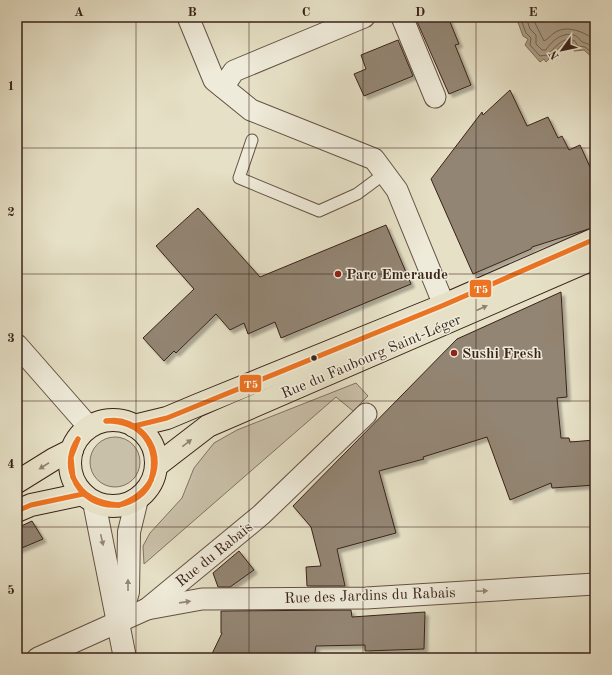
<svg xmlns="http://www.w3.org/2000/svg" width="612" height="675" viewBox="0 0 612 675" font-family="'Old Standard TT',serif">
<defs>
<filter id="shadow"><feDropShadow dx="3.5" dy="3.5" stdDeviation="1" flood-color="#0004"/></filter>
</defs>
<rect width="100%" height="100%" fill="#e6e0c6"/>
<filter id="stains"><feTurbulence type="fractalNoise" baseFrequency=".005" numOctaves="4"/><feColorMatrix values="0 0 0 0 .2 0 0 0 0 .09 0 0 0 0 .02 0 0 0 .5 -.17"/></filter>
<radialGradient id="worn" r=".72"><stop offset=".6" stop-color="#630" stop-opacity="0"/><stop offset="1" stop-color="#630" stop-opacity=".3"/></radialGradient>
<g fill="#c9c0a9" stroke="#827261">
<polygon points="356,383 368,396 353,411 336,397 144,564 143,546 150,533 182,498 194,468 214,443 237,430"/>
<circle cx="115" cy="462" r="25"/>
</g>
<polygon fill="#aca08b" stroke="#7e6e5d" points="516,17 595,17 595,60 584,50 574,51 572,44 562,45 546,62 544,59 540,62 525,45 528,39 523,36"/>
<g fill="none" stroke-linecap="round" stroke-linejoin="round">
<g stroke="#736252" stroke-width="1">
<path d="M520,17l6,16 5,5 -1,7 10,11 7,-1c8,-6 15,-20 28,-14l3,5 7,1 10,8"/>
<path d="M526,17l4,12 6,6v9l6,6h4c5,-9 19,-20 30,-14 2,1 3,3 5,5 4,3 8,2 14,7"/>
<path d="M532,17l12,24c4,-2 6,-5 10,-8 13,-9 30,-1 41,7"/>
</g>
</g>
<g fill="#938573" stroke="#3a2319" filter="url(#shadow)">
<polygon points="415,17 448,17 459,44 455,45 471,85 449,94"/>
<polygon points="398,40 413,76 364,96 354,74 366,69 361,55"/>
<polygon points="510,90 527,126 548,117 558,138 562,136 569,150 580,145 595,178 595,227 532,247 531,249 473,274 431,179 482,112 483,115"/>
<polygon points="198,208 260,277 386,225 411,284 281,338 275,322 248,334 244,323 230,330 216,314 176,353 174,351 164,361 143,338 194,289 156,246"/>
<polygon points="561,292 567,397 557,398 561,438 569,438 570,442 595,440 595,485 552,488 551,483 510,500 487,437 423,457 424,459 379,471 396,533 337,549 345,586 307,586 306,567 321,566 311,527 293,506 457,339"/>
<polygon points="32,521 43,539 17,550 17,528"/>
<polygon points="239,551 254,570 230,587 218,587 213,573"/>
<polygon points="351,610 352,617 425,612 424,649 365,651 365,645 316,646 314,658 210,658 222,633 221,633 221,611"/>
</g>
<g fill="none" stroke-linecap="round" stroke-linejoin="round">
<g stroke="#655244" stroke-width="13">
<polyline id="service" points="252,140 239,178 319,211 357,194 384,174"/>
</g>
<g stroke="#655244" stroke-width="23">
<g id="minor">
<polyline points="188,17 214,80 251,110 374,159 397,190 444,305"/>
<polyline points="402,17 435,97"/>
<polyline points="223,87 234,71 364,17"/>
<polyline points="17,345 89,427"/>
<polyline points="147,609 202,599 366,598 595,584"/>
<polyline points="38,658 147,609 261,515 366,414"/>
</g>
</g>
<g stroke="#655244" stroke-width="24">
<g id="tertiary">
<polyline points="94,502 125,658"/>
<polyline points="119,623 128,592 129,532 137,499"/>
</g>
</g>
<g stroke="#3a2319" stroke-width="24">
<g id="primary">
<circle cx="113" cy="463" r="43"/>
<polyline points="134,426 167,418 198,405 444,305 595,239"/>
<polyline points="156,466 208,426 595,258"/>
<polyline points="17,482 54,459 72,450"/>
<polyline points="17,511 31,505 83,494"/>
</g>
</g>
<use href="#service" stroke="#efebda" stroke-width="11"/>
<use href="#minor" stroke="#efebda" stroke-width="21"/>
<use href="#tertiary" stroke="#efebda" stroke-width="22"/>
<use href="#primary" stroke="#e6e0c6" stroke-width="22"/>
<g stroke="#efebda" stroke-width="8">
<g id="bus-1">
<path d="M106,421c36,0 54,25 45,59"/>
<path d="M106,421c33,-6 60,29 45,59"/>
<polyline points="134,426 167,418 444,305 595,239"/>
<path d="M73,477c10,20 25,26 46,28"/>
<path d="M73,477c7,20 26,30 46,28"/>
<path d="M73,477c-5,-12 -3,-27 5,-38"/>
<polyline points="73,477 71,457 78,439"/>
<path d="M119,505c15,-6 24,-12 32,-25"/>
<path d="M119,505c14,-2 28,-12 32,-25"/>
<polyline points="17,511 31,505 83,494"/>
</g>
</g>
<use href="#bus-1" stroke="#eb7422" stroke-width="5"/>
</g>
<defs><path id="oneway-solid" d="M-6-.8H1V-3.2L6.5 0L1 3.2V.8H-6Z"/></defs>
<g fill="#908270">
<use href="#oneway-solid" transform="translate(482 308) rotate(-24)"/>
<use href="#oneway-solid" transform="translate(187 443) rotate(-38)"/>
<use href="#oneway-solid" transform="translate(44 466) rotate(147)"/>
</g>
<g fill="#94877a">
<use href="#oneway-solid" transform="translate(102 540) rotate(77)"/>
<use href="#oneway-solid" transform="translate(128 585) rotate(-90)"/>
<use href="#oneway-solid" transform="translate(482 591) rotate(-3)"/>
<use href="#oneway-solid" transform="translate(185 602) rotate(-8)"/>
</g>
<path fill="none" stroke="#3a2319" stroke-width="1" stroke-opacity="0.55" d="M136,17v641M249,17v641M363,17v641M476,17v641M17,148h578M17,274h578M17,401h578M17,527h578"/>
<g fill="#8f2418" stroke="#efebda" stroke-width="1.5">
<circle cx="338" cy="274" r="4"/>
<circle cx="454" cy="353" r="4"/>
</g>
<circle fill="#3a2319" stroke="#efebda" stroke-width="1.5" cx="314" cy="358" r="3.5"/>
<g text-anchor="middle" stroke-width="3" stroke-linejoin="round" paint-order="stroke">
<g font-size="15" font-weight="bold" fill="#3a2319" stroke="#efebda" text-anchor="start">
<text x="346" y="279">Parc Emeraude</text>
<text x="462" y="358">Sushi Fresh</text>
</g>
<g font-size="15" fill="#3a2319" stroke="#efebda">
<text transform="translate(371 356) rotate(-23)" y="5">Rue du Faubourg Saint-Léger</text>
<text transform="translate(214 554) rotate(-39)" y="5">Rue du Rabais</text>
<text transform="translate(370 595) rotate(-2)" y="5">Rue des Jardins du Rabais</text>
</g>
</g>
<g stroke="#efebda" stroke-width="1.5">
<rect x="469" y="279" width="23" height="19" rx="4" fill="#eb7422"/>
<rect x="239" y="374" width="23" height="19" rx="4" fill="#eb7422"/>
</g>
<g font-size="11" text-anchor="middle" font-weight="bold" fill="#fff">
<text x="481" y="293">T5</text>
<text x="251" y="388">T5</text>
</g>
<rect width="612" height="675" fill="none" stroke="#e6e0c6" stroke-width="44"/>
<g transform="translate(562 50) rotate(237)" stroke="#efebda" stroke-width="3" paint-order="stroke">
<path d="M0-3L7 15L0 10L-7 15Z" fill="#3a2319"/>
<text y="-6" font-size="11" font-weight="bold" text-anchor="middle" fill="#3a2319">N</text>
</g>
<rect x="22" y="22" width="568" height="631" fill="none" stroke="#3a2319" stroke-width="1.5"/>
<g font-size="13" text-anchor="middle" font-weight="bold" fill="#3a2319">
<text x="79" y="16">A</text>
<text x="192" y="16">B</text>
<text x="306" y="16">C</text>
<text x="420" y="16">D</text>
<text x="533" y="16">E</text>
<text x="11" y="90">1</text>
<text x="11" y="216">2</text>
<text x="11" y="342">3</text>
<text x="11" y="468">4</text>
<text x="11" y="594">5</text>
</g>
<rect width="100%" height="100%" filter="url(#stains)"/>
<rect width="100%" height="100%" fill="url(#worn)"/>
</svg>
